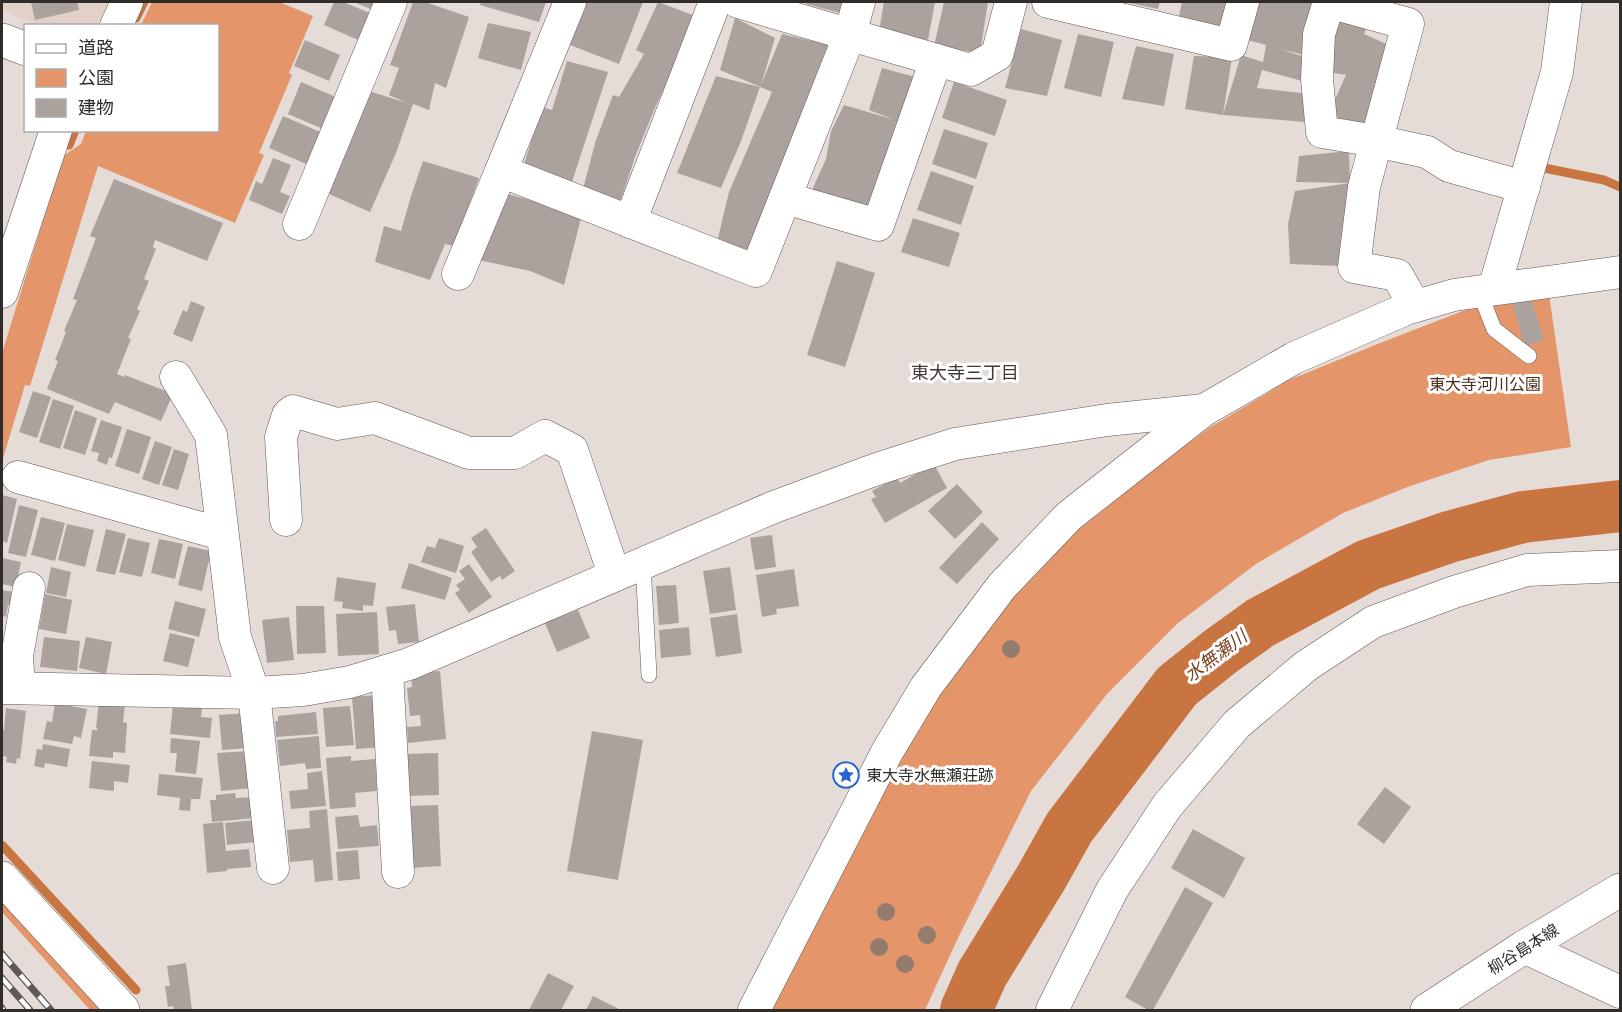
<svg xmlns="http://www.w3.org/2000/svg" width="1622" height="1012" viewBox="0 0 1622 1012" font-family="Signika,'Noto Sans JP',sans-serif">
<rect width="100%" height="100%" fill="#e6dcd7"/>
<polygon fill="#e2d1c7" points="2,2 114,2 105,20 99,26 34,25 2,9"/>
<g fill="#e4966a">
<polygon points="152,2 279,2 313,16 289,73 292,75 259,153 264,155 235,223 98,166 30,386 25,385 2,462 2,353 63,156 81,144 86,131 218,130 218,26 141,25"/>
<polygon points="1549,294 1571,447 1489,460 1410,486 1343,513 1256,564 1178,623 1107,694 1031,791 958,938 925,1010 772,1010 847,860 912,737 963,661 1037,568 1114,497 1209,428 1289,380 1375,345 1473,307"/>
<polygon points="2,896 105,1010 90,1010 2,912"/>
</g>
<g fill="none" stroke-linecap="round" stroke-linejoin="round">
<g stroke="#c87542" stroke-width="9">
<polyline points="136,18 144,2"/>
<polyline points="69,145 75,130"/>
<polyline points="1538,170 1539,167 1604,180 1620,187"/>
<polyline points="2,845 136,990"/>
</g>
<polyline stroke="#c87542" stroke-width="52" points="966,1010 982,974 1041,878 1069,828 1177,686 1221,651 1260,623 1368,565 1449,537 1523,517 1620,506"/>
</g>
<g fill="#aca29d">
<polygon points="31,2 77,2 79,10 35,20"/>
<polygon points="334,2 343,2 370,13 358,40 324,25"/>
<polygon points="354,2 376,2 373,10"/>
<polygon points="413,2 425,2 469,17 446,88 435,83 429,110 413,104 396,153 370,212 329,194 337,166 369,91 407,103 389,95 399,68 390,65"/>
<polygon points="481,2 546,2 539,22 480,5"/>
<polygon points="586,2 643,2 619,64 570,45"/>
<polygon points="658,2 693,15 674,67 654,110 635,157 616,214 580,200 596,140 613,95 619,97 644,54 636,50"/>
<polygon points="807,2 847,2 844,14 806,4"/>
<polygon points="884,2 935,2 928,40 879,31"/>
<polygon points="944,2 988,2 980,53 934,46"/>
<polygon points="1125,2 1160,2 1158,9"/>
<polygon points="1182,2 1231,2 1223,30 1178,21"/>
<polygon points="1254,2 1319,2 1304,55 1280,49 1311,59 1306,82 1262,70 1257,88 1310,94 1304,122 1223,115 1241,55 1263,62 1266,45 1244,39"/>
<polygon points="1337,15 1367,25 1364,34 1391,46 1373,92 1363,130 1325,122 1346,75 1322,71"/>
<polygon points="735,18 775,38 761,85 782,34 829,45 754,251 717,242 729,192 772,92 720,70"/>
<polygon points="488,23 531,32 521,70 478,58"/>
<polygon points="1021,29 1062,40 1047,96 1005,88"/>
<polygon points="1078,34 1114,42 1101,97 1064,88"/>
<polygon points="305,40 340,55 329,81 294,66"/>
<polygon points="1136,46 1174,54 1164,106 1122,99"/>
<polygon points="1194,56 1232,57 1223,115 1185,109"/>
<polygon points="567,61 608,72 569,191 520,177 542,107 552,110"/>
<polygon points="882,68 915,77 868,211 812,190 826,159 831,131 844,105 895,120 869,110"/>
<polygon points="716,76 760,87 741,141 721,188 677,173"/>
<polygon points="301,82 336,97 323,129 288,114"/>
<polygon points="954,82 1007,100 995,136 942,118"/>
<polygon points="283,116 325,134 311,166 269,148"/>
<polygon points="944,129 988,143 976,179 932,164"/>
<polygon points="1349,151 1350,183 1296,182 1299,156"/>
<polygon points="273,158 291,165 280,192 290,196 282,214 249,200 256,181 262,184"/>
<polygon points="423,161 479,178 454,246 445,244 430,280 375,262 384,226 401,231 411,196"/>
<polygon points="931,171 974,186 961,225 917,210"/>
<polygon points="114,179 223,223 207,261 155,240 153,247 156,249 144,279 149,281 137,309 140,311 128,338 131,339 117,374 124,377 125,375 173,394 161,421 115,402 109,414 47,389 58,361 55,360 66,332 64,331 77,300 73,299 96,238 90,236"/>
<polygon points="1350,183 1339,266 1290,264 1288,224 1295,191"/>
<polygon points="501,192 551,206 581,218 564,285 530,271 474,259"/>
<polygon points="913,218 960,233 949,267 901,252"/>
<polygon points="837,261 875,273 845,367 807,355"/>
<polygon points="1531,298 1544,340 1525,346 1512,303"/>
<polygon points="191,301 205,307 192,342 173,334 183,310 187,312"/>
<polygon points="33,391 51,397 37,438 19,432"/>
<polygon points="53,399 74,406 60,449 39,442"/>
<polygon points="75,410 97,418 85,455 63,448"/>
<polygon points="101,420 122,427 112,458 109,457 107,465 97,461 99,453 91,451"/>
<polygon points="127,429 151,437 139,474 115,466"/>
<polygon points="155,441 172,447 159,485 142,479"/>
<polygon points="174,449 189,454 178,490 162,485"/>
<polygon points="934,464 947,488 885,523 871,499 876,497 872,491 897,477 900,483"/>
<polygon points="957,484 983,512 955,539 928,511"/>
<polygon points="2,495 17,499 7,543 2,541"/>
<polygon points="19,505 38,510 26,557 8,553"/>
<polygon points="41,517 65,523 55,561 31,555"/>
<polygon points="982,522 999,539 957,584 939,568"/>
<polygon points="67,524 94,530 85,567 58,560"/>
<polygon points="486,528 515,571 502,580 500,576 491,582 471,552 477,547 471,538"/>
<polygon points="106,529 126,534 115,575 96,571"/>
<polygon points="772,535 776,567 755,570 750,538"/>
<polygon points="128,538 150,543 142,577 119,572"/>
<polygon points="439,538 464,546 456,573 421,562 427,546 435,548"/>
<polygon points="159,539 183,544 175,579 151,573"/>
<polygon points="188,546 211,551 202,591 178,585"/>
<polygon points="2,558 21,562 16,587 2,584"/>
<polygon points="409,563 452,578 445,600 401,588"/>
<polygon points="469,564 492,597 469,613 455,593 460,590 456,585 465,579 459,571"/>
<polygon points="51,567 71,572 66,597 46,593"/>
<polygon points="730,567 736,610 710,614 703,571"/>
<polygon points="794,569 799,606 776,609 777,614 762,617 756,575"/>
<polygon points="337,577 376,583 373,606 363,605 363,611 342,608 343,602 334,601"/>
<polygon points="676,585 679,623 659,625 656,586"/>
<polygon points="2,590 14,592 11,605 8,605 6,617 2,616"/>
<polygon points="45,594 72,600 66,634 39,629"/>
<polygon points="175,601 206,609 199,637 168,629"/>
<polygon points="415,604 419,642 398,644 396,630 389,631 386,607"/>
<polygon points="296,606 324,606 326,653 297,654"/>
<polygon points="578,610 590,638 557,652 545,623"/>
<polygon points="377,612 379,654 338,656 336,614"/>
<polygon points="737,614 742,653 716,657 710,618"/>
<polygon points="289,617 294,660 267,663 262,620"/>
<polygon points="689,627 691,655 661,658 659,630"/>
<polygon points="170,633 195,639 188,667 163,661"/>
<polygon points="44,637 80,641 77,671 40,667"/>
<polygon points="86,637 112,642 106,674 79,668"/>
<polygon points="440,671 446,739 408,743 407,727 421,726 420,715 410,716 407,688 412,687 411,673"/>
<polygon points="378,695 383,747 356,749 352,697"/>
<polygon points="99,701 125,704 123,722 127,723 125,753 113,752 113,758 89,756 92,730 97,730 98,729 96,728"/>
<polygon points="55,703 87,709 81,738 74,736 72,744 43,739 47,721 52,722"/>
<polygon points="173,704 202,706 201,717 212,718 210,738 170,734"/>
<polygon points="350,706 354,745 326,747 323,708"/>
<polygon points="6,708 26,711 20,759 17,758 16,764 6,762 7,757 2,756 2,730 4,730"/>
<polygon points="316,712 318,734 276,737 275,721 278,721 278,716"/>
<polygon points="246,713 249,748 222,750 219,715"/>
<polygon points="592,731 643,740 618,880 567,871"/>
<polygon points="319,736 321,768 306,769 305,763 280,766 277,740"/>
<polygon points="171,738 200,741 196,774 175,772 177,753 170,753"/>
<polygon points="43,744 70,749 67,767 45,763 44,768 34,766 37,749 42,750"/>
<polygon points="249,751 252,788 221,791 217,753"/>
<polygon points="438,753 439,795 406,796 405,754"/>
<polygon points="351,756 351,761 375,759 377,791 355,793 356,807 330,809 326,758"/>
<polygon points="92,761 130,765 128,783 114,781 114,791 89,788"/>
<polygon points="322,771 326,806 291,809 289,791 308,789 307,773"/>
<polygon points="159,774 203,778 200,799 191,799 190,811 179,810 180,798 157,795"/>
<polygon points="1385,787 1411,807 1384,844 1357,824"/>
<polygon points="235,793 236,798 253,797 255,818 212,822 210,800 216,800 216,795"/>
<polygon points="438,805 441,866 411,868 408,806"/>
<polygon points="327,809 333,880 315,882 313,860 290,862 287,830 310,828 309,811"/>
<polygon points="358,815 360,827 377,825 379,846 338,849 335,817"/>
<polygon points="255,820 257,842 227,845 225,823"/>
<polygon points="223,822 226,851 249,849 251,867 227,869 227,871 207,873 203,824"/>
<polygon points="1193,829 1245,858 1224,898 1171,868"/>
<polygon points="358,850 360,879 338,881 336,852"/>
<polygon points="1185,887 1213,903 1153,1010 1148,1010 1125,997"/>
<polygon points="186,963 192,1010 174,1010 173,1006 168,1007 165,986 170,986 167,966"/>
<polygon points="548,973 574,986 561,1010 529,1010"/>
<polygon points="593,996 621,1010 586,1010"/>
</g>
<g fill="none" stroke-linecap="round" stroke-linejoin="round">
<g stroke="#605753" stroke-width="16">
<g id="service">
<polyline points="1479,291 1494,329 1529,356"/>
<polyline points="643,564 649,675"/>
</g>
</g>
<g stroke="#605753" stroke-width="33">
<g id="minor">
<polyline points="570,2 501,171 756,271 850,34 859,2"/>
<polyline points="738,2 971,70 997,55 1011,2"/>
<polyline points="1048,2 1231,45 1243,2"/>
<polyline points="1329,2 1408,24 1364,187 1354,267 1397,275 1415,306"/>
<polyline points="1329,2 1319,34 1317,79 1322,132 1376,141 1427,152 1449,166 1524,187"/>
<polyline points="116,26 127,2"/>
<polyline points="785,198 878,225 936,60"/>
<polyline points="630,222 715,2"/>
<polyline points="299,224 391,2"/>
<polyline points="458,274 501,171"/>
<polyline points="1494,289 1557,72 1566,2"/>
<polyline points="2,292 56,130"/>
<polyline points="176,377 211,435 235,637 254,693 273,868"/>
<polyline points="18,477 222,534"/>
<polyline points="286,520 281,437 288,415 293,411 337,424 375,418 469,453 515,453 545,436 572,450 614,574"/>
<polyline points="387,671 398,872"/>
<polyline points="2,688 254,693 303,690 350,682 409,664 774,507 877,469 955,444 1107,420 1204,410"/>
<polyline points="19,688 17,656 29,588"/>
<polyline points="1524,947 1620,992"/>
<polyline points="754,1010 887,752 926,687 1002,586 1069,516 1204,410 1294,358 1406,309 1454,295 1620,272"/>
<polyline points="1052,1010 1112,890 1167,806 1237,724 1306,666 1373,622 1454,592 1527,570 1620,566"/>
</g>
</g>
<g stroke="#605753" stroke-width="34">
<g id="tertiary">
<polyline points="2,40 26,49"/>
<polyline points="2,878 123,1010"/>
</g>
</g>
<g stroke="#605753" stroke-width="34">
<polyline id="secondary" points="1427,1010 1524,947 1620,890"/>
</g>
<use href="#service" stroke="#fff" stroke-width="15"/>
<use href="#minor" stroke="#fff" stroke-width="32"/>
<use href="#tertiary" stroke="#fff" stroke-width="33"/>
<use href="#secondary" stroke="#fff" stroke-width="33"/>
<g stroke="#5e5956" stroke-width="7">
<g id="rail">
<polyline points="2,954 51,1010"/>
<polyline points="2,978 30,1010"/>
<polyline points="2,1008 3,1010"/>
</g>
</g>
<use href="#rail" stroke="#fff" stroke-width="4.5" stroke-dasharray="14" stroke-linecap="butt"/>
</g>
<g fill="#937b6d">
<circle cx="1011" cy="649" r="9"/>
<circle cx="886" cy="912" r="9"/>
<circle cx="927" cy="935" r="9"/>
<circle cx="879" cy="947" r="9"/>
<circle cx="905" cy="964" r="9"/>
</g>
<defs>
<g id="sight-ring" transform="scale(1.35)"><circle r="9.5" fill="#fff" stroke="#2465d1" stroke-width="1.5"/><path d="M0-6L1.8-2.2L6-1.7L2.9 1.2L3.7 5.4L0 3.3L-3.7 5.4L-2.9 1.2L-6-1.7L-1.8-2.2Z" fill="#2465d1"/></g>
</defs>
<g fill-rule="evenodd">
<use href="#sight-ring" x="846" y="775"/>
</g>
<g text-anchor="middle" stroke-width="6" stroke-linejoin="round" paint-order="stroke">
<g font-size="16" fill="#4f2c17" stroke="#fff">
<text x="1485" y="390">東大寺河川公園</text>
</g>
<g font-size="16" fill="#2f2c2a" stroke="#fff" text-anchor="start">
<text x="866" y="781">東大寺水無瀬荘跡</text>
</g>
<g font-size="16" fill="#2f2c2a" stroke="#fff">
<text transform="translate(1523 949) rotate(-32)" y="6">柳谷島本線</text>
</g>
<g font-size="18" fill="#403934" stroke="#fff">
<text x="965" y="379">東大寺三丁目</text>
</g>
<g font-size="18" font-style="italic" fill="#79401d" stroke="#fff">
<text transform="translate(1216 656) rotate(-37)" y="6">水無瀬川</text>
</g>
</g>
<rect width="1622" height="1012" fill="none" stroke="#2f2c2a" stroke-width="6"/>
<rect x="24" y="24" width="195" height="108" fill="#ffffff" stroke="#acabaa" stroke-width="1.5"/>
<rect x="36" y="44" width="30" height="9" fill="#ffffff" stroke="#acabaa" stroke-width="1.5"/>
<text x="78" y="54" font-size="18" fill="#2f2c2a">道路</text>
<rect x="36" y="69" width="30" height="18" fill="#e4966a" stroke="#acabaa" stroke-width="1.5"/>
<text x="78" y="84" font-size="18" fill="#2f2c2a">公園</text>
<rect x="36" y="99" width="30" height="18" fill="#aca29d" stroke="#acabaa" stroke-width="1.5"/>
<text x="78" y="114" font-size="18" fill="#2f2c2a">建物</text>
</svg>
